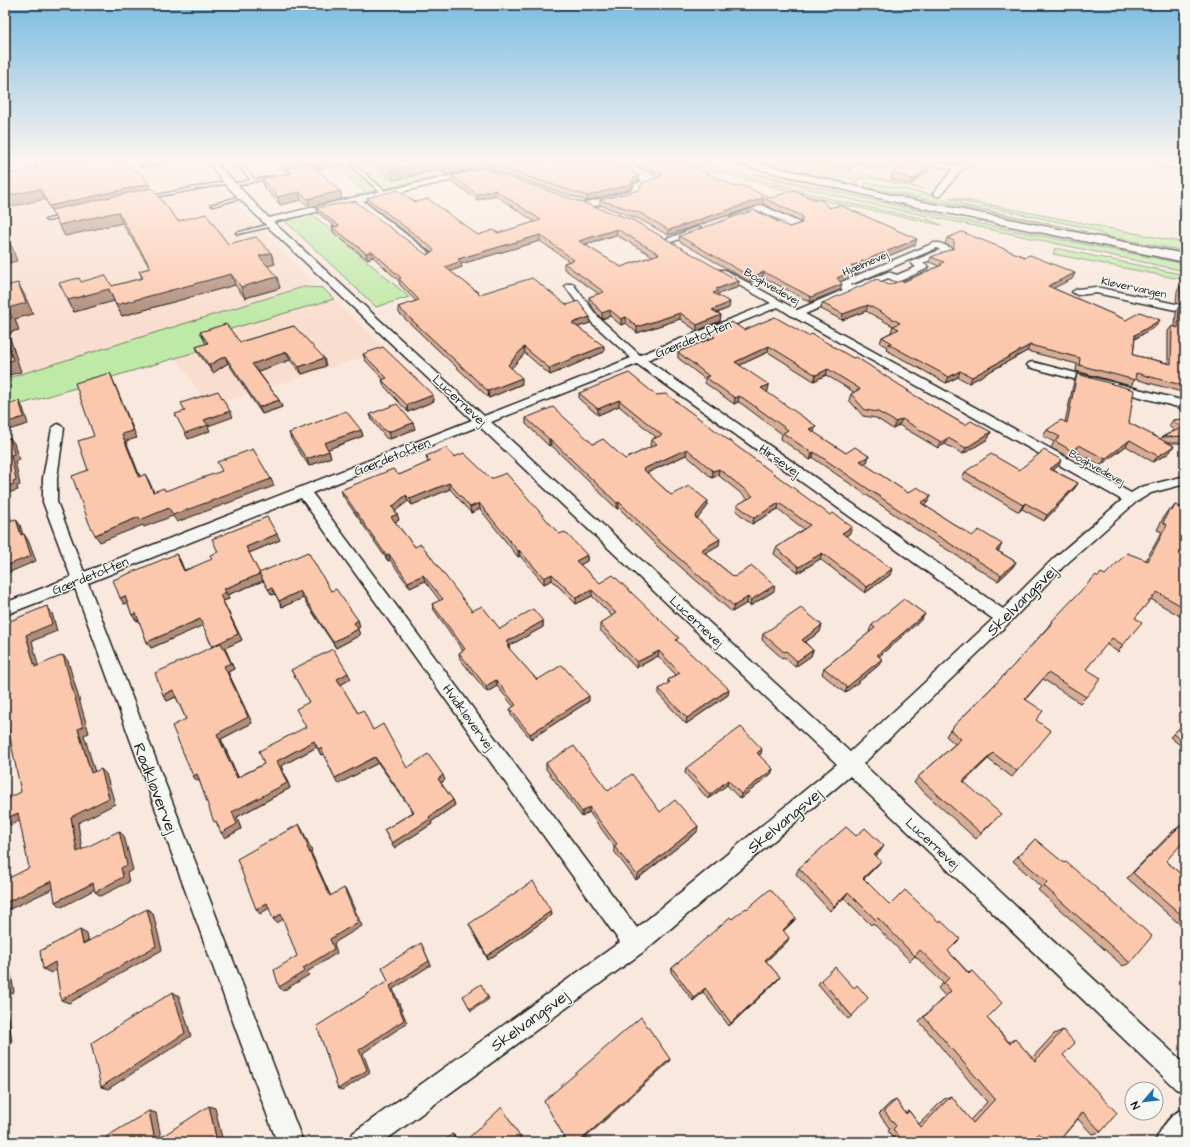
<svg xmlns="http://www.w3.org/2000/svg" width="1190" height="1147" viewBox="0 0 1190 1147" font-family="'Architects Daughter',sans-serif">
<rect width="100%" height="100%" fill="#f8e8dd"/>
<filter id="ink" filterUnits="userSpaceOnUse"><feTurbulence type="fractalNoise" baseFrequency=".025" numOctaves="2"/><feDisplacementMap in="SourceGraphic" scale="8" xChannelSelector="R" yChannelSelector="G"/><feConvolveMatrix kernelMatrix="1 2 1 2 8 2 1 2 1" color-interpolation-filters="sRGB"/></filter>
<g filter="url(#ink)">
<g fill="#f9decf">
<polygon points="5,161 359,161 223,190 315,284 5,379"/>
<polygon points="809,161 916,161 961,171 947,193"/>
<polygon points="334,299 387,350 209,406 176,358 208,348 202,337"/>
</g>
<g fill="#bee9a6" stroke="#6d8261">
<polygon points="359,161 507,161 366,193 335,166"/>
<path d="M678,161c13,0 32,-5 40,7l120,33 92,19 11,5 -110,-23z"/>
<polygon points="757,161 809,161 924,189 870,178 861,179 851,184"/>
<polygon points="755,173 956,219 1185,264 1185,271 848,199 753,174"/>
<polygon points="866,182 934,195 950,202 1088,232 864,187"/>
<polygon points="950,197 1185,243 1185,251 1106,236 1088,228 950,199"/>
<polygon points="312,214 409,297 376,307 285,221"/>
<polygon points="1055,248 1185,275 1185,280 1053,254"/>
<polygon points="303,287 323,288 334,299 203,337 209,348 5,409 5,379"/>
</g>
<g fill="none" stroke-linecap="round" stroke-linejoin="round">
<g stroke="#1c1c1c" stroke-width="3">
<g id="service">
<polygon points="166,161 172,161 144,167 142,166"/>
<polygon points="234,161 238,161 255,180 272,176 274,177 230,187 230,185 251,180"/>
<polygon points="346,161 352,161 305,171 303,170"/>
<polygon points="514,161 519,161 483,171 481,170"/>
<polygon points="353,165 355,165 386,192 386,194 382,194 353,167"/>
<polygon points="228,181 229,181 229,183 149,198 147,197"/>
<polygon points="241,196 245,197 213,206 211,205"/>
<polygon points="65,215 67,215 67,217 47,221 45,220"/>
<polygon points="271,224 273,224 273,226 238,234 236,233"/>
</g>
</g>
<g stroke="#1c1c1c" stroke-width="3">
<g id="minor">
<path d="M207,161h7l55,57 87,-21 117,-26v4l-110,26 68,53v4h-6l-70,-55 -82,19 211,194 147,-58 -41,-37 -25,-35 2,-2h6l25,33 42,38 131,-52 -52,-29v-4h6l72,40 46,-20 -6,-5 2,-2 95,-40h6l11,5v4l-28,11 5,4 -2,2 -26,12 -3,1 -9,-4 -83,36 326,179 10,-6 44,-11v8l-34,9 -15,9 -73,65 -53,55 -147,142 322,300v28l-9,-3 -326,-313 -207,176 -260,190h-34l4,-9 267,-191 -319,-444 -213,85 215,559h-26l-202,-554 -70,27v-12l66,-26 -28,-75v-24l9,-50 6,-4 6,4 -7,50v24l27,70 388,-152 -204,-193 -43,-43zM937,248l3,2 -27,11 -2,2 5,4 -19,8 -9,-3 -36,14 -2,-1zM778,307l14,9 330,184 -69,59 -50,50 -356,-249zM637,364l356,255 -143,133 -359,-330zM479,426l358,338 -200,164 -325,-435z"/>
<path d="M624,161l37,18 -20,8 -3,7 -51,14 -3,-1v-4l48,-13 3,-6 7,-3 -31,-16zM623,165l26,13 -27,-12z"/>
<path d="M923,161c10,0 28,5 36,4 8,-1 13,-5 22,-4l-20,9 -21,26h-3l-4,-2 20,-25 -30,-6z"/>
<polygon points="1148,161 1160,161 1185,167 1185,171"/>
<path d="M762,205l38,18 1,2c-8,7 -18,6 -25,-1l4,-3 10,4 -29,-14 -26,9 -4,-3z"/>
<polygon points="698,227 701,228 701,232 668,243 664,240"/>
<polygon points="1096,287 1185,306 1185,312 1096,293 1077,295 1072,292 1077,289"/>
<polygon points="1033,362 1185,401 1185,409 1029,367 1027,365 1029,363"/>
<path d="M1185,1108l-1,34h-29c6,-14 16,-29 30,-34z"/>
</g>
</g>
<g stroke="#1c1c1c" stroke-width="3">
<polygon id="secondary" points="732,161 749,161 908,199 1185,254 1185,262 908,205 733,163"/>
</g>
<use href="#service" fill="#f6f6f2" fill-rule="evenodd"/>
<use href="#minor" fill="#f6f6f2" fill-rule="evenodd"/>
<use href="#secondary" fill="#f6f6f2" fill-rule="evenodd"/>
</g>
<g fill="#d9ac95" stroke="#1c1c1c" fill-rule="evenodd">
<polygon points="34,161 133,172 149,184 151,188 178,221 228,244 271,253 275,264 267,266 280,288 245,298 235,285 122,316 114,301 74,312 68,300 81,282 112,286 142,278 139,271 150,268 122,223 65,236 45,199 37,168"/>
<polygon points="275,161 338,161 313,166 340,191 342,199 310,207 301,200 280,205 264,187 262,179 289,173 289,171 286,172"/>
<polygon points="369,161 522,161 530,164 543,161 624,161 614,163 638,181 634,183 631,189 587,201 493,170 493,165 501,163 445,175 438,170 393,180"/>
<polygon points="629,161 660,161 665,163 770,198 829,208 915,245 857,269 855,275 840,282 840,290 810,302 763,277 750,282 679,241 679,236 789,227 801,223 801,222 763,204 668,235 639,219 600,205 600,200 639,190 657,177"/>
<polygon points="817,161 908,161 885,169 858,163 850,169"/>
<polygon points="1174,161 1185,161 1185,163"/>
<polygon points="933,163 931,168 911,184 891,179 892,173"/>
<path d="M452,176l181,44 106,67 -21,7 -1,1 12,13 -12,5 4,2 -1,6 -23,10 -17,-12 -43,14 -11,-10 -5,2 -11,-9 -8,3 -3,-3 -10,-13v-6l10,-3 -35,-25v-6l5,-2 -29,-20 -79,23 1,3 -12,4 30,23 87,11 23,12v6l-12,4 26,25 -54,23 -25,-22 -14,15 11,16 -33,14 -90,-85 -1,-6 18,-6 -16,-16 -1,-4 -26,-24 -6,2 -33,-26 -2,-6h3l-17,-14 -2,-5 111,47 4,-3 -63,-49 -1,-5 48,4 63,33 20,-2 37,-11 -40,-27 -18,5 -25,-19zM616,235l37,21 -32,11 -36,-22z"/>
<polygon points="947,238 1025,257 1075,273 1072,279 1053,288 1126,320 1156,326 1135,339 1133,355 1168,363 1168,331 1172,326 1175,327 1176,312 1179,306 1185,307 1185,393 1135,379 1131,386 1076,371 1077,364 1027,351 969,383 958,377 946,383 886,350 887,347 880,343 882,337 892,332 891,332 893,326 866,311 842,320 821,309 822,303 903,282 939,266 929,262 931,257 952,249 952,247 945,244"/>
<polygon points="1181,285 1185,286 1185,305 1176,303 1177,291"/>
<polygon points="294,326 326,366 302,374 290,360 258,371 279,400 282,407 262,414 228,363 213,373 199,354 196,347 206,344 200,332 240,342"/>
<polygon points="744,330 908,392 965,425 991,432 988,439 963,454 945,444 938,448 899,425 893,429 876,418 863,416 849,400 851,394 854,392 826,375 814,381 768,352 740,365 768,391 766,392 814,432 813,432 846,453 869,456 867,462 864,464 908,493 928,502 924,505 972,536 999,550 998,551 1016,562 1012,568 998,581 930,539 813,458 810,460 781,439 782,434 742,404 738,402 734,404 705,383 705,379 678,358 678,352 710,339 707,338 708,332"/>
<polygon points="363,354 433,395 434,401 408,412 384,386 382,380 383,379 365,360"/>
<polygon points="1077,374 1129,423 1160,439 1162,437 1174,431 1169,426 1173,420 1185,419 1185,443 1168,443 1174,446 1169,453 1153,462 1126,446 1101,465 1076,452 1069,457 1051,448 1054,442 1043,436 1047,430 1065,422 1074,381"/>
<polygon points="579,393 656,395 850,533 846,536 890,575 865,593 820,559 798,573 774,554 776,548 804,529 778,509 752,524 736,511 737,505 748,499 718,475 712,478 686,455 647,473 671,495 707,507 697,519 719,545 705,553 734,577 774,591 750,606 747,603 732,612 658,547 619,508 617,509 551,445 549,446 526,424 526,418 593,444 625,459 651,447 650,446 651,440 656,437 619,406 598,415 579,399"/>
<polygon points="370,414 413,423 415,429 390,439 386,438 372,420"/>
<polygon points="361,430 363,436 328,449 331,457 309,466 291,439 289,433"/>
<polygon points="426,456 454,457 491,479 559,534 587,555 587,561 580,565 600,583 678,642 728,695 686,724 659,695 659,689 668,684 668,680 676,675 658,656 636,668 600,630 600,624 612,616 592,596 576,604 552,580 544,584 520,556 518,557 480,509 471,513 450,489 412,505 408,501 395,511 397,514 399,520 395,522 415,547 472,611 500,629 543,621 543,627 509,646 509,649 537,680 589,701 531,739 511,715 510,709 514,707 497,686 487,692 460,659 459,653 463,651 434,610 432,604 440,601 425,581 410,588 390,560 388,561 343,496 341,490 399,475 428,463"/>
<polygon points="1058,466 1053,470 1078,483 1074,489 1044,521 1022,509 1019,512 962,478 965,472 1019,470"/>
<polygon points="1175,505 1184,509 1185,506 1185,619 1151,599 1135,618 1123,645 1118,652 1106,644 1086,669 1086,697 1080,703 1043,679 1026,699 1036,720 1017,771 1012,777 988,759 964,782 996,819 976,839 914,783 918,777 955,744 946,736 950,730 1014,665 1047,628 1052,621 1105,575 1146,560 1162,532 1157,530 1164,516 1169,509 1171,510"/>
<polygon points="280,540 249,553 260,574 331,591 358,620 360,627 357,628 360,635 336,648 303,598 282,607 275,594 272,595 262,579 263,581 227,595 229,599 223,601 242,640 225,648 234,669 228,672 252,723 221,739 238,777 264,764 306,727 309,702 291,670 351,679 340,685 358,713 407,768 445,780 441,783 453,800 455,805 431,822 432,824 394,848 384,830 413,812 378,763 338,784 323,754 321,755 317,747 281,766 290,788 237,817 241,829 225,838 218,826 199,780 197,781 193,776 186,719 176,697 167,701 163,695 212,647 203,625 151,648 147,642 139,620 137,621 132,615 128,603 124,604 176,554 180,560 184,570"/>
<polygon points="925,614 921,620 879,656 882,659 879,665 845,693 822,674 824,668 870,632 869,631 872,625"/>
<polygon points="820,632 805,642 813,650 811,656 795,667 784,657 782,658 762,640 763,634"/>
<polygon points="1185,723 1185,749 1170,737"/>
<polygon points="761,754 759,755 773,769 771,774 740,799 727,785 708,799 685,773 686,768"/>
<polygon points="546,763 608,791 660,812 697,832 636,880 614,851 614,846 589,812 582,817 546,769"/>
<polygon points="1180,826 1166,861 1185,878 1185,929 1127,878 1173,831"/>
<polygon points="856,836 880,852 876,856 881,861 876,867 864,879 890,905 948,951 969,973 972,971 987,1018 1009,1042 1015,1039 1032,1058 1054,1034 1063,1030 1063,1055 1101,1132 1092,1134 1078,1119 1058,1142 1036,1142 1033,1139 1031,1142 896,1142 888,1131 890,1129 879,1114 890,1103 896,1100 905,1113 909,1111 919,1124 944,1099 951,1096 970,1120 987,1102 919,1021 945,996 938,988 943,983 915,956 910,961 873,923 871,925 844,898 830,911 796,874 799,868"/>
<polygon points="1035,839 1130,963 1123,966 1038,890 1041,887 1013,861"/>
<polygon points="1185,841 1185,846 1182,844"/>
<polygon points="747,909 796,918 793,922 783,931 787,942 766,961 780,977 777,981 729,1026 703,992 693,1001 671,972 672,968 732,919"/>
<polygon points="551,911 552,915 488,960 471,928 469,924"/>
<polygon points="821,980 852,1016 848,1019 818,984"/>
</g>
<g fill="#b08c79" stroke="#1c1c1c">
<polygon points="34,161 90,161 39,170"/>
<polygon points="290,161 338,161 291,171 288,168 289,171 286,172 283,162"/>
<polygon points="434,161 436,161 438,170 393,180 391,170"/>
<polygon points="465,161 509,161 445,175 443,165"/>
<polygon points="610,161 624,161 611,164"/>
<polygon points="852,161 858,161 858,163 850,169"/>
<polygon points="890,161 908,161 885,169 887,162"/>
<polygon points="933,163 931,168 911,184 913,179"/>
<polygon points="639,176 638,181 634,183 631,189 587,201 587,196"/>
<polygon points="149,184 153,194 54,216 49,206"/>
<polygon points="40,189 45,199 5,208 5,196"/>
<polygon points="495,190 495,195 477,200 477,194"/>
<polygon points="340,191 342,199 310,207 308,199"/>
<polygon points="299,192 301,200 280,205 278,197"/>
<polygon points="763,198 763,204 668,235 669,230"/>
<polygon points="118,212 122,223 65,236 59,225"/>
<polygon points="617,229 616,235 579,246 579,241"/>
<polygon points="540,235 540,241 461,264 462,267 446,273 445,267 458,259"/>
<polygon points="6,236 12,247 17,261 5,264"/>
<polygon points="917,239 915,245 850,272 851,266"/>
<polygon points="372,251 373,257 367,259 366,253"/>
<polygon points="271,253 275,264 263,267 259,256"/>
<polygon points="857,269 855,275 836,284 837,278"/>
<polygon points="764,272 763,277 750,282 751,277"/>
<polygon points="1075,273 1072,279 1046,292 1048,286"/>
<polygon points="231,274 235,285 122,316 116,305"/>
<polygon points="277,277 280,288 245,298 241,287"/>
<polygon points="739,281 739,287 718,294 717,297 713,293 716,289"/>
<polygon points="18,283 24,294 33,314 15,319 19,330 11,332 11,334 9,335 21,372 5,376 5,320 8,308"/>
<polygon points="842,284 840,290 810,302 811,297"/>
<polygon points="109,289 114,301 74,312 68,300"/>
<polygon points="730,302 729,308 711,315 712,310"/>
<polygon points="868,305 866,311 842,320 843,314"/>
<polygon points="610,310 610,316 602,319 602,313"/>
<polygon points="680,313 680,319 637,333 637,327"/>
<polygon points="721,315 720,321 697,331 697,325"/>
<polygon points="590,317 590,323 572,329 572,323"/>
<polygon points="626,317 626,323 621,325 621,319"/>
<polygon points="1160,320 1156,326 1131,341 1135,335"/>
<polygon points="1030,345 1027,351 969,383 972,377"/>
<polygon points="604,346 604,352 550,375 549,368"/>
<polygon points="769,346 768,352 734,368 735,362"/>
<polygon points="524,347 525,353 509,371 508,365"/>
<polygon points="287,352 290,360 255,372 252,364"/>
<polygon points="225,356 228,363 213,373 209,365"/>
<polygon points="324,358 326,366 302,374 299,367"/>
<polygon points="828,369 826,375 814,381 816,375"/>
<polygon points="960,371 958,377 946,383 949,377"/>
<polygon points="110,373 113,380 137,438 126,441 143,484 139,477 122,434"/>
<polygon points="522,378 522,384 489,398 488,391"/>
<polygon points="769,385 768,391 760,394 761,388"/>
<polygon points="433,395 434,401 408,412 407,405"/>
<polygon points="739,396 738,402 734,404 735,398"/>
<polygon points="279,400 282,407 262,414 259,407"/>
<polygon points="619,400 619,406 598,415 598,409"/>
<polygon points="19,401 23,408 28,424 5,431 5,423"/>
<polygon points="230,411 233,417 208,426 210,431 188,439 185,433 204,420"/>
<polygon points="902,419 899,425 893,429 896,422"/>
<polygon points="413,423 415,429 390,439 388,432"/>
<polygon points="816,426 814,432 807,435 809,429"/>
<polygon points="361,430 363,436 326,450 324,443"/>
<polygon points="991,432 988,439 963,454 966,448"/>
<polygon points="10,438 14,443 19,460 15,461 20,485 17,486 18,490 5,494 5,487 13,481"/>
<polygon points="948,438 945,444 938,448 941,442"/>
<polygon points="549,439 550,439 551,445 549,446"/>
<polygon points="1130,440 1126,446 1101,465 1105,459"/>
<polygon points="1079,445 1076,452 1069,457 1072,451"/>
<polygon points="1174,446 1169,453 1153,462 1158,456"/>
<polygon points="687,449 686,455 642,475 643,469"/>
<polygon points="329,451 331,457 309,466 307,459"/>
<polygon points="814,452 813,458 810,460 812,453"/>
<polygon points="869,456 867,462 858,468 860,461"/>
<polygon points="1062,460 1058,466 1047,475 1050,469"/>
<polygon points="719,469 718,475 712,478 713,471"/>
<polygon points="145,474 149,481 157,499 153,492"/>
<polygon points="271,479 274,486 177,522 173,516 144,527 143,525 100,542 95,535 139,517"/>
<polygon points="449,483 450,489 412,505 410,499"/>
<polygon points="1078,483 1074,489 1044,521 1047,515"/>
<polygon points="406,495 408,501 393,513 392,507"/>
<polygon points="5,496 13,527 9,521 5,508"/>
<polygon points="931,496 928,502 918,509 921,503"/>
<polygon points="708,501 707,507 694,523 695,517"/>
<polygon points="619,502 619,508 617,509 617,503"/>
<polygon points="479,503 480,509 471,513 470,507"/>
<polygon points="779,503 778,509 752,524 754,518"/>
<polygon points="1025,503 1022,509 1019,512 1023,505"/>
<polygon points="397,514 399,520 392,523 391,517"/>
<polygon points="16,519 20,525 25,541 21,535"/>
<polygon points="852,527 850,533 840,540 842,533"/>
<polygon points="24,534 28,540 36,561 5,574 5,566"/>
<polygon points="277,534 280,540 249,553 246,547"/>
<polygon points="720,539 719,545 700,556 701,550"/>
<polygon points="1002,544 999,550 992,556 996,550"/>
<polygon points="519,550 520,556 518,557 518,551"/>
<polygon points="822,553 820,559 798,573 799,567"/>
<polygon points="176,554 180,560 187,577 184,571"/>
<polygon points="389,554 390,560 388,561 386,555"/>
<polygon points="587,555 587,561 576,567 576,561"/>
<polygon points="1016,562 1012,568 998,581 1001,575"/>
<polygon points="892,569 890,575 865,593 867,587"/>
<polygon points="260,574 263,581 227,595 224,589"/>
<polygon points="552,574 552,580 544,584 544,578"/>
<polygon points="423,575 425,581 410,588 408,582"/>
<polygon points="775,585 774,591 750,606 751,600"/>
<polygon points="272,588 275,594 272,595 268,589"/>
<polygon points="592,590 592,596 576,604 576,598"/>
<polygon points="300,591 303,598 282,607 279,601"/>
<polygon points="226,592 229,599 223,601 242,640 225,648 234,669 228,672 252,723 221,739 241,783 237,778 217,734 224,666 212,646 220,595"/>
<polygon points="125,596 129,602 124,604 120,598"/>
<polygon points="748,597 747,603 732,612 734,606"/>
<polygon points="47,606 52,613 57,631 32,641 40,673 35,667 26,635"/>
<polygon points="136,613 141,619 137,621 132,615"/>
<polygon points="925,614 921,620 874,661 877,655"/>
<polygon points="200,619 204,625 151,648 147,642"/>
<polygon points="358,620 360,627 356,629 354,623"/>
<polygon points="543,621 543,627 509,646 510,651 506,642"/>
<polygon points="822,625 820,632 799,646 802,640"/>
<polygon points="358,629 360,635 336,648 333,642"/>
<polygon points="813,650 811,656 795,667 797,661"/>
<polygon points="659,651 658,656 636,668 637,662"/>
<polygon points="63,655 68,661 89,733 84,735 97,779 91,773 78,729"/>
<polygon points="882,659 879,665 845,693 847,687"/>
<polygon points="348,673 351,679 340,685 337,679"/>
<polygon points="496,680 497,686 487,692 486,686"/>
<polygon points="729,689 728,695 686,724 687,718"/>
<polygon points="173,690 178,696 167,701 163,695"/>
<polygon points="589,696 589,701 531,739 530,734"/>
<polygon points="314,741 317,747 281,766 290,788 237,817 241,829 225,838 221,833 232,812 277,761"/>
<polygon points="321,748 324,753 321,755 318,749"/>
<polygon points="762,749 761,754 755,758 757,753"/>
<polygon points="993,753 988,759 959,787 963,781"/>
<polygon points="375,757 378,763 338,784 335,778"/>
<polygon points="101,769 106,774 115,804 78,823 83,857 77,852 71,817"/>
<polygon points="773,769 771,774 740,799 741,794"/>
<polygon points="197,774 201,779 197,781 193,776"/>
<polygon points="443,775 445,780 439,784 438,779"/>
<polygon points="728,780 727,785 708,799 710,795"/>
<polygon points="453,800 455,805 431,822 432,824 394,848 392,843 429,817"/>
<polygon points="589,807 589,812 582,817 582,812"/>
<polygon points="18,813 25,818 11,825 5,820 5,819"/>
<polygon points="299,824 302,829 312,851 311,852 333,901 330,896 307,847"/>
<polygon points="698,826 697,832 636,880 637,875"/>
<polygon points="119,831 124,836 133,870 127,873 129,882 101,896 95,892 121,868"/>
<polygon points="884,846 880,852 870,861 874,855"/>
<polygon points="881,861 876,867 859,884 863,878"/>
<polygon points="52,881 59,886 10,909 5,907 5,903"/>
<polygon points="93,883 99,887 62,907 55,902"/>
<polygon points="344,888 347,892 362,926 334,943 337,953 307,972 309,975 283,991 279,987 303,968 330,939"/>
<polygon points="848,892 844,898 830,911 834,906"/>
<polygon points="267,903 271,907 260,914 256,909"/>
<polygon points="147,909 153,913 162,950 69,1003 61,1000"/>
<polygon points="551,911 552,915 488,960 487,956"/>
<polygon points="281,914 285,918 277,923 273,919"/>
<polygon points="796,918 793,922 780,934 783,930"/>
<polygon points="80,930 87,934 90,948 83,944"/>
<polygon points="789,938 787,942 763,964 765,960"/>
<polygon points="421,943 431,965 393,989 407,1023 363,1053 370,1072 342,1091 338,1089 390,986"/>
<polygon points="55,962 63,966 51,973 43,969"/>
<polygon points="5,971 11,974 14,992 6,997 12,1042 5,1046"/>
<polygon points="780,977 777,981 729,1026 731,1023"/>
<polygon points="705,988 703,992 693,1001 694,998"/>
<polygon points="173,992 179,996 191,1036 108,1089 101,1087"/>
<polygon points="488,997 489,999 471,1011 470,1009"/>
<polygon points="670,1059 669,1062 581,1142 579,1142"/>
<polygon points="209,1106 215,1108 223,1142 217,1142"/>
<polygon points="149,1111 156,1113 162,1142 155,1141"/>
<polygon points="452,1134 454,1135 458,1142 457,1142"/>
</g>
<g fill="#fcc8ad" stroke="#1c1c1c" fill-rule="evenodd">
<polygon points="57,161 125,161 133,172 139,171 149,184 49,206 40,189 5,196 5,175 37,168 36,165"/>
<polygon points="282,161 290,161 283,162"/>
<polygon points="379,161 434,161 391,170"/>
<polygon points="437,161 465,161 443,165"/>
<polygon points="508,161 522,161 530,164 543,161 610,161 639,176 634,178 631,184 587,196 493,165"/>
<polygon points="638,161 660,161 665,163 670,161 680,161 737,187 742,185 770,198 794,190 813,199 822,200 829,208 840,205 917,239 851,266 857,269 837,278 842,284 811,297 764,272 751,277 679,236 754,210 789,227 802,223 802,216 763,198 669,230 640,213 600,200 639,190 642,183 663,175"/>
<polygon points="909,161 924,161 933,163 913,179 892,173"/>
<polygon points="310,163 340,191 308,199 299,192 278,197 262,179 292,173 288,168"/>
<path d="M482,168l151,52 106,61 -23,8 2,2 -5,2 17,9 -18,8 9,5 -24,10 -17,-12 -43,14 -11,-10 -5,2 -11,-9 -8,3 -3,-3 -10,-13 15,-5 -40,-29 10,-3 -34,-25 -82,24 3,2 -16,6 35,27 52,-16 35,27 11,-4 12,16 -18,6 32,23 -55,22 -25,-21 -16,18 14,13 -34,13 -90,-84 21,-7 -20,-21 2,-1 -29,-27 -6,2 -34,-26 7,-1 -23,-18 39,-7 72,54 7,-4 -3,-4 -64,-49 31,-8 17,12 13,-3 50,36 15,-5 5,3 43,-13 -46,-30 -18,4 -25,-18zM617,229l42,25 -38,13 -42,-26z"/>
<polygon points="152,188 178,221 206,214 228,244 256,237 271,253 259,256 277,277 241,287 231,274 116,305 109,289 68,300 59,283 79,278 81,282 105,275 112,286 143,278 139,271 151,268 118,212 59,225 51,210"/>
<polygon points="962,232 1025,257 1030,255 1075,273 1048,286 1126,320 1140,312 1160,320 1135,335 1133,355 1171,364 1172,326 1178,328 1179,306 1185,307 1185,386 1136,373 1135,380 1079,365 1080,358 1030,345 972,377 960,371 949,377 888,344 892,343 882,337 899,329 893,326 900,323 868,305 843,314 822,303 877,279 889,285 900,281 903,282 942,265 940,264 944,262 931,257 954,248 954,241 947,238"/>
<polygon points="5,236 6,236 11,250 5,251"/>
<polygon points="18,283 26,303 8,308 12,318 5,320 5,286"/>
<polygon points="1181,285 1185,286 1185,298 1180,297"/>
<polygon points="775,317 808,336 812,334 853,358 856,357 909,391 907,391 965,425 971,421 991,432 966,448 948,438 941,442 902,419 896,422 878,412 865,410 851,394 860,389 828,369 816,375 769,346 735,362 769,385 761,388 816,426 809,429 846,453 855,447 869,456 860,461 908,493 917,487 931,496 921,503 972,536 979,530 1002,544 996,550 1016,562 1001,575 933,533 814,452 812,453 783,433 788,430 743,398 739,396 735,398 705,377 709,376 678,352 715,337 708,332 732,322 744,330"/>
<polygon points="226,324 240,342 294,326 324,358 299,367 287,352 252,364 279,400 259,407 225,356 209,365 196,347 208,343 200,332"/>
<polygon points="5,334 13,360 5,362"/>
<polygon points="383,347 433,395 407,405 382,380 387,378 363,354"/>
<polygon points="110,373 133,431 122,434 139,477 145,474 153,492 164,488 165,491 222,471 217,462 253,449 271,479 173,515 169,508 140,520 139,517 95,535 89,523 72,476 88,470 78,441 94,436 75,383"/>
<polygon points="629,373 656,395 666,394 830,515 833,513 852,527 842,533 892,569 867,587 822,553 799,567 776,548 810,525 779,503 754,518 737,505 753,496 719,469 713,471 687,449 643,469 671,495 689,486 708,501 695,517 720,539 701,550 734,577 752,566 775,585 751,600 748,597 734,606 658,540 619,502 617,503 550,439 549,439 526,418 553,407 593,444 603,439 625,459 657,444 651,440 662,435 619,400 598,409 579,393"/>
<polygon points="1077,374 1134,390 1129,423 1174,446 1158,456 1130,440 1105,459 1079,445 1072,451 1055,441 1060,437 1047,430 1061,420 1067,423"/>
<polygon points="218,391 230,411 204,420 208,425 185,433 175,414 185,411 181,403"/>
<polygon points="19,401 24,417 5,423 5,406"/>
<polygon points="397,404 413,423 388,432 385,431 370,414"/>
<polygon points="346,411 361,430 324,443 329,451 307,459 289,433"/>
<polygon points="1185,419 1185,436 1162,437 1181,428 1173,420"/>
<polygon points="10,438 14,454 11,455 16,480 13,481 14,484 5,487 5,439"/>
<polygon points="446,448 454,457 464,453 491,479 506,473 559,534 565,532 587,555 576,561 600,583 613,575 679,638 676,640 729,689 687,718 659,689 670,682 668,680 680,673 659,651 637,662 600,624 616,613 592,590 576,598 552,574 544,578 519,550 518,551 479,503 470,507 449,483 410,499 406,495 392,507 397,514 391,517 415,547 421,544 472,611 482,606 500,629 533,609 543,621 506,642 509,645 507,646 537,680 562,665 589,696 530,734 510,709 516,705 496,680 486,686 459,653 465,649 432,604 443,599 423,575 408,582 389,554 386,555 341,490 393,469 399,475 431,461 426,456"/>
<polygon points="1044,450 1062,460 1050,469 1078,483 1047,515 1025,503 1023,505 965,472 991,454 1019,470"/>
<polygon points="1175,505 1185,509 1185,608 1157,592 1135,618 1142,622 1123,645 1112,638 1086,669 1101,678 1086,697 1048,673 1025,699 1043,711 1036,720 1051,731 1017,771 993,753 963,781 1001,814 981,833 918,777 961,739 950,730 1014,665 1053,622 1052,621 1096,575 1098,577 1101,573 1105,575 1127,553 1148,561 1167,525 1163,523 1169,509 1172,511"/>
<polygon points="5,508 9,521 16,519 21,535 24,534 31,556 5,566"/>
<polygon points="267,517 277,534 246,547 260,574 224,589 226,592 220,595 238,634 212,646 200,619 147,642 136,613 132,615 125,596 120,598 113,580 176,554 184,571 212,559 210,555 218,552 212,539"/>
<polygon points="308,552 331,591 336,589 358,620 354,623 358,629 333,642 300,591 279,601 272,588 268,589 259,573"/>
<polygon points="904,599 925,614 877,655 882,659 847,687 824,668 875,628 872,625"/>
<polygon points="47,606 52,624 26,635 35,667 63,655 83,727 78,729 91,773 101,769 109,798 71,817 77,852 119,831 127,865 121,868 123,877 95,892 93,883 55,902 52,881 5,903 5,880 29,868 18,813 5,819 5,800 21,792 5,713 5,680 8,679 5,667 5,623"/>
<polygon points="801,608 822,625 802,640 813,650 797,661 786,651 784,652 763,634"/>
<polygon points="221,643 231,663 224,666 248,717 217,734 237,778 264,764 259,751 306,727 296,709 309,702 291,670 333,649 348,673 337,679 358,713 363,710 373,730 383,724 407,768 428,754 443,775 438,779 453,800 429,817 430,819 392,843 384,830 414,812 375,757 335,778 321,748 318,749 314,741 277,761 287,783 232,812 237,824 221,833 216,821 214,822 197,774 193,776 172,726 186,719 173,690 163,695 155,673"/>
<polygon points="1185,723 1185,743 1173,734"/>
<polygon points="741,727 762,749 757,753 773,769 741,794 728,780 710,795 686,768"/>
<polygon points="574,746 608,791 632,774 660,812 675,800 698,826 637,875 614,846 617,844 589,807 582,812 546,763"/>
<polygon points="299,824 308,846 307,847 330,896 344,888 358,922 330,939 334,949 303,968 305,971 279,987 274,970 297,956 281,914 273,919 267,903 256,909 237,859"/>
<polygon points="1180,826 1185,830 1185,840 1166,861 1185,878 1185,918 1133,873"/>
<polygon points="846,827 856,836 865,828 884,846 874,855 881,861 863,878 890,905 905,890 939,922 941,921 960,939 948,951 969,974 972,971 1002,1003 987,1018 1010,1044 1015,1039 1035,1061 1063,1030 1075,1043 1063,1055 1117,1113 1101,1132 1083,1112 1058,1142 1047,1142 1039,1133 1031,1142 903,1142 893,1129 896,1126 884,1111 896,1100 906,1114 909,1111 921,1127 951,1096 973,1123 995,1099 924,1017 951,991 944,983 949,978 920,950 915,956 878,918 876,920 848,892 834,906 799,868"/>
<polygon points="1035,839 1064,863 1066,862 1152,936 1130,963 1044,886 1047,882 1018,857"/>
<polygon points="533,881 551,911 487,956 469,924"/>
<polygon points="770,889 796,918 783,930 789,938 765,960 780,977 731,1023 705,988 694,998 672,968 730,917 732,919 746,908 747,909"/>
<polygon points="147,909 156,946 61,1000 55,962 43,969 40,951 80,930 83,944"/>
<polygon points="421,943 429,961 390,986 404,1020 359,1050 367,1070 338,1089 317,1026 388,981 382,967"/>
<polygon points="835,967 854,988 857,985 868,998 852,1016 821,980"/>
<polygon points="481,984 488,997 470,1009 463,996"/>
<polygon points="173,992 185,1033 101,1087 91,1043"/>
<polygon points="641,1017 670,1059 579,1142 567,1142 544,1101"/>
<polygon points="209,1106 217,1142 107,1142 106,1137 149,1111 155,1141"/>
<polygon points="502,1107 523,1142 464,1142"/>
<polygon points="452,1134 457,1142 443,1142"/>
</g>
</g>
<linearGradient id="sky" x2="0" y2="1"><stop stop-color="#7cbce2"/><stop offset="0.5" stop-color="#fcf5f0"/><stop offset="1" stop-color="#fcf5f0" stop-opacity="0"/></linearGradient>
<rect width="1190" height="321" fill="url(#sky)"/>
<g text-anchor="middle" stroke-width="3" stroke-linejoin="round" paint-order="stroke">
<g font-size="11" fill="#1c1c1c" stroke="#f6f6f2">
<text transform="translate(865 263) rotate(-23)" y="4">Hjælmevej</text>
<text transform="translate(772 286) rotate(30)" y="4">Boghvedevej</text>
<text transform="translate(1134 287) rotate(12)" y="4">Kløvervangen</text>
<text transform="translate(1097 467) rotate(29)" y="4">Boghvedevej</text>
</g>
<g font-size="13" fill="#1c1c1c" stroke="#f6f6f2">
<text transform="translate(693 338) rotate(-22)" y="5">Gærdetoften</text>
<text transform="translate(460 400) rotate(43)" y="5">Lucernevej</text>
<text transform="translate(392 456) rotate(-22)" y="5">Gærdetoften</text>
<text transform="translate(780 460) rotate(35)" y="5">Hirsevej</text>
<text transform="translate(90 575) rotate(-22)" y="5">Gærdetoften</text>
<text transform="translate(697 621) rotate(43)" y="5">Lucernevej</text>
<text transform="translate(469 717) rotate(54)" y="5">Hvidkløvervej</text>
<text transform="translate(933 843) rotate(43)" y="5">Lucernevej</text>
</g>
<g font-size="16" fill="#1c1c1c" stroke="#f6f6f2">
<text transform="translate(1021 600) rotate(-45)" y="6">Skelvangsvej</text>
<text transform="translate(156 788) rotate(69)" y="6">Rødkløvervej</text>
<text transform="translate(784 820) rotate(-40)" y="6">Skelvangsvej</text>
<text transform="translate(529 1020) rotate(-36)" y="6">Skelvangsvej</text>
</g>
</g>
<rect width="1190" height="1147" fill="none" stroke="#f6f6f2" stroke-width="20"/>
<rect x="10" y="10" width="1170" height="1127" fill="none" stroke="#1c1c1c" stroke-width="1.5" filter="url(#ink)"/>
<g transform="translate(1144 1101) rotate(242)"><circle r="19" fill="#f6f6f2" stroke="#9f9f9c"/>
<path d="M0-3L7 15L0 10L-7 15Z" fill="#1f6fb2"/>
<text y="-6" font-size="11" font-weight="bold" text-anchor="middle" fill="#1c1c1c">N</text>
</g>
</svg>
